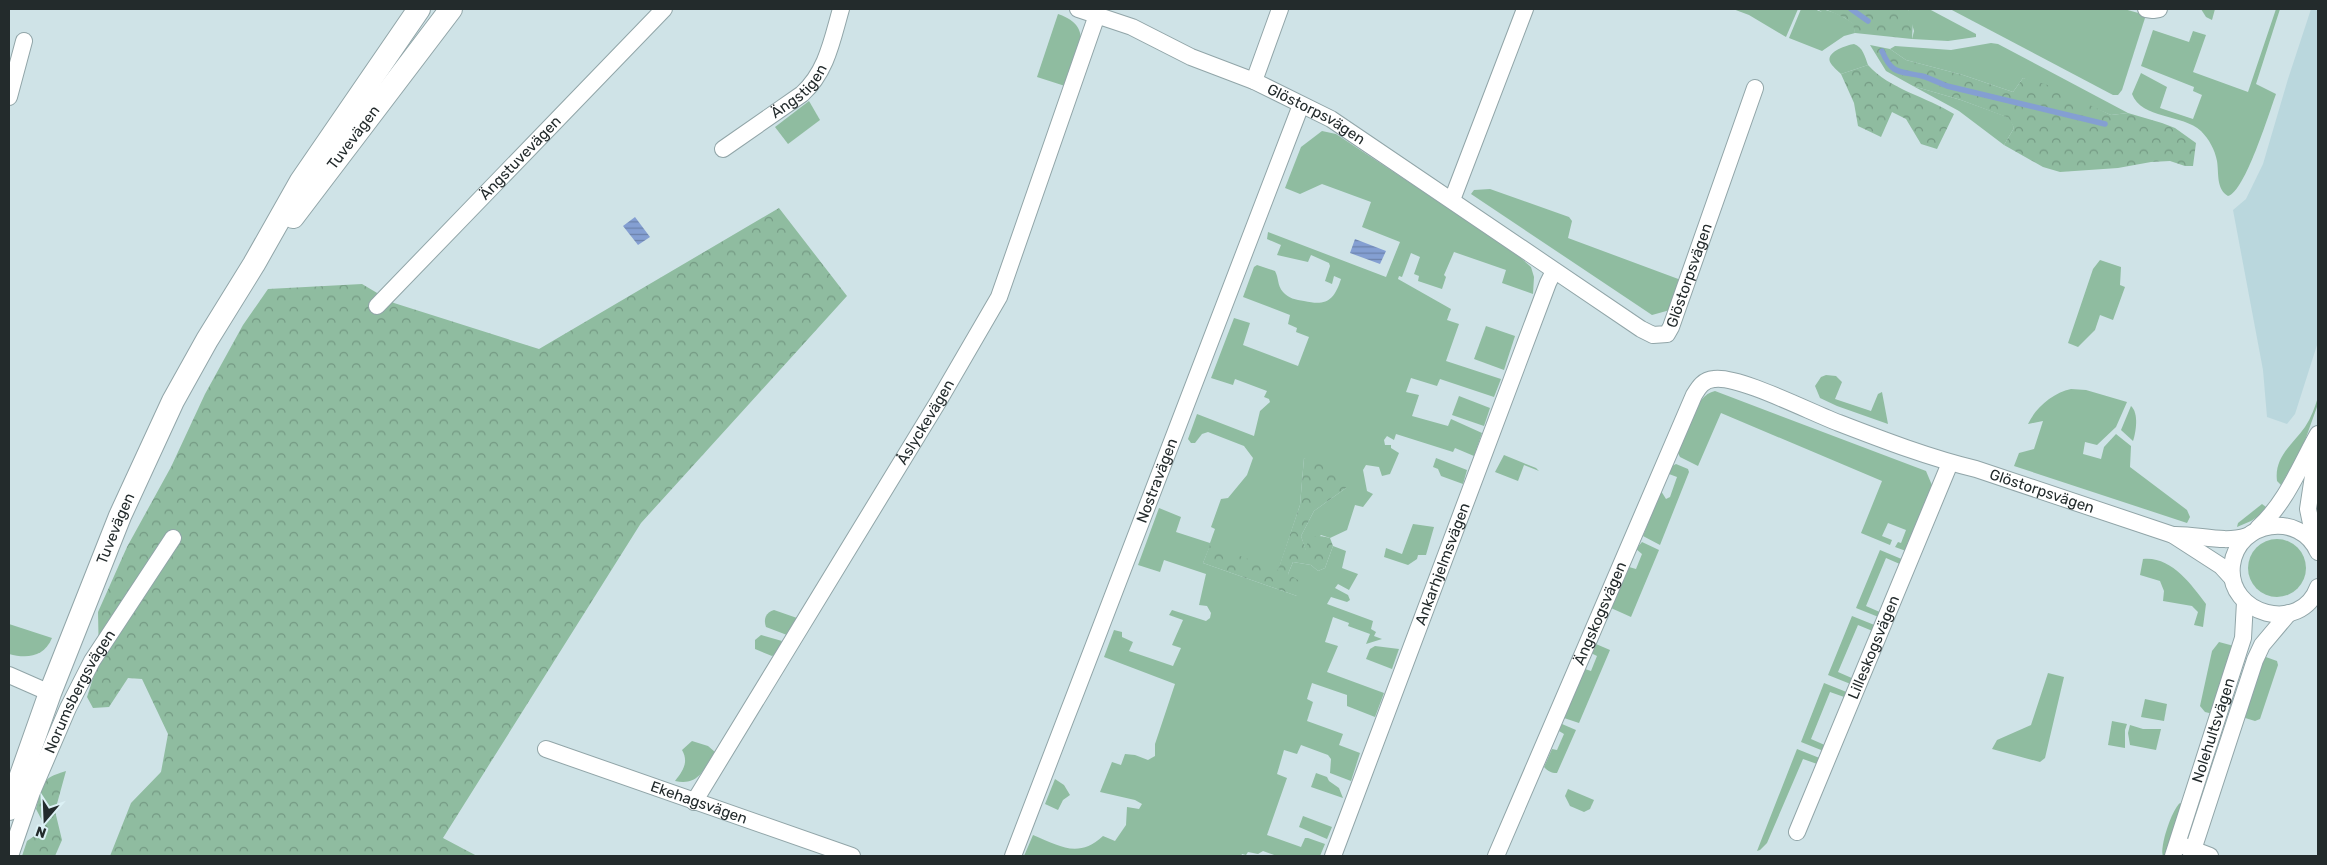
<svg xmlns="http://www.w3.org/2000/svg" width="2327" height="865" viewBox="0 0 2327 865" font-family="Rubik,sans-serif">
<defs>
<pattern id="forest-crowns" width="20" height="18" patternUnits="userSpaceOnUse" patternTransform="scale(1.25)"><rect width="20" height="18" fill="#8fbca0"/><path d="M2 6a3 3 0 1 1 6 0M12 15a3 3 0 1 1 6 0" fill="none" stroke="#749983"/></pattern>
<pattern id="water-rules" width="6" height="5" patternUnits="userSpaceOnUse" patternTransform="scale(1.25)"><rect width="6" height="5" fill="#849fd2"/><path d="M0 2.5h6" fill="none" stroke="#6c82ab"/></pattern>
</defs>
<rect width="100%" height="100%" fill="#cfe3e7"/>
<polygon fill="#bad7dd" points="2311,9 2318,9 2318,342 2295,414 2287,424 2267,417 2263,370 2233,210 2246,199 2263,164 2288,79"/>
<g fill="#8fbca0">
<polygon points="1733,9 1798,9 1786,37 1749,15"/>
<path d="M1801,9h13l8,3 -5,-3c13,0 26,7 37,15l1,9 -11,3 -22,15 -33,-13z"/>
<polygon points="1908,9 1929,9 1976,34 1976,37 1948,41 1912,39 1914,31"/>
<polygon points="1950,9 2124,9 2142,14 2145,18 2122,90 2118,95 2113,95"/>
<polygon points="2201,9 2215,9 2212,20 2206,17"/>
<path d="M2276,9h4l-24,75 20,10c-7,19 -31,98 -48,102 -12,-7 -9,-23 -11,-35 -2,-11 -8,-22 -16,-30 -18,-17 -60,-12 -69,-37l9,-21 26,14 -7,21 33,11 9,-24 -9,-4 1,-4 -53,-21 12,-36 36,12 4,-11 13,4 -13,37 55,20z"/>
<path d="M1058,14c40,13 18,46 7,72l-28,-9z"/>
<polygon points="1991,43 1998,44 2128,113 2111,115 2023,78 2013,92 1963,75 1906,60 1890,49 1895,46 1951,50"/>
<path d="M1854,44c9,3 11,13 14,21l-27,9c-3,-3 -9,-8 -11,-12 -4,-11 18,-17 24,-18z"/>
<polygon points="1913,86 1961,100 2010,118 2014,128 2004,145 1959,111"/>
<polygon points="809,101 820,120 788,144 775,127"/>
<path d="M1322,131l14,3 176,116 19,17 3,10 -1,17 -31,-11 4,-13 -52,-18 -10,23 2,2 -4,12 -24,-8 1,-5 -5,-2 6,-17 -9,-4 -9,24 -3,-1 -1,3 53,30 -4,11 12,4 -13,37 55,18 -7,18 -54,-18 -3,7 -26,-8 -5,14 13,3 -7,21 36,10 3,-7 31,14 -8,23 -19,-8 -2,4 -57,-18 -2,6 -7,-4 -3,4 1,5h6v3l8,5 -9,21 -8,2 -3,-9 -13,-2 -3,5 4,21 6,3 -10,13 -8,-2 -8,25 -17,8 -9,-3 -15,16 -5,-15 13,-25 32,-23 -42,-30 -4,47 -22,66 -68,-25 -7,17 94,33 -9,-22 5,-12 18,3 7,6 7,-3 8,-22 13,5 -4,17 16,6 -9,16 -11,-6 -3,4 13,7 2,5 -3,2 -16,-5 -4,7 46,17 -2,8 5,3 -2,4 8,3 -16,5 4,-10 -22,-8 1,-3 -16,-6 -8,25 13,4 -11,26 57,21 -9,24 -28,-11v-11l-35,-12 -5,16 6,3 -6,19 36,13 -4,11 21,8 -9,28 -21,-8 1,-14 -3,-4 -27,-10 -4,9 -13,-4 -7,24 10,4 -20,57 34,12 4,-9h3l17,6 -5,12h-43l-14,-5 -5,3 -10,-2 -2,3 -4,-1 -1,2h-217l9,-21c27,11 45,24 70,1l12,5 11,-16 1,-18 12,2 3,-5 -7,-4 -35,-8 12,-30 9,3 4,-11 10,1 13,5 7,-4v-12l20,-60 -71,-27 10,-27 8,2v5l11,5 -4,9 44,15 8,-18 -9,-3 11,-25 -14,-5 3,-5 34,11 4,-3 1,-5 -4,-7 -8,-1 7,-31 -42,-14 -4,12 -22,-7 21,-57 22,9 -5,15 34,11 5,-14 -4,-2 10,-28 7,-1 19,-23 6,-17 -9,-12 -36,-14 -6,2 -7,9h-4l-3,-4 9,-25 57,22 6,-25 10,-9 -1,-3 -5,-2 3,-6 -32,-12 -2,6 -22,-7 23,-60 16,5 -7,22 55,21 11,-29 -13,-5 1,-4 -9,-4 2,-9 -47,-18 11,-30 3,-2 18,6c4,7 2,14 8,21 5,6 13,8 21,9 22,5 30,0 37,-22l-7,-3 -2,8 -7,-3 5,-15 -1,-3 -18,-8 -3,7 -31,-7 4,-10 -14,-6 1,-7 118,45 14,-35 -38,-15 9,-25 -49,-18 -22,10 -15,-6 16,-41z"/>
<polygon points="1490,189 1569,217 1572,221 1568,238 1681,280 1670,310 1652,315 1471,194 1474,190"/>
<polygon points="2100,260 2121,267 2120,285 2125,287 2113,320 2100,315 2095,330 2078,347 2068,343 2093,269"/>
<polygon points="1486,326 1515,336 1504,370 1474,359"/>
<polygon points="1826,375 1836,376 1842,382 1835,399 1871,411 1878,394 1882,392 1888,424 1837,406 1820,398 1815,386 1821,377"/>
<path d="M2071,389l15,1 41,12 -11,25 -19,18 -12,-3 -2,12 18,5 3,-12 12,-13 15,12 -1,21 57,43 3,7 -3,6 -173,-57 5,-13 15,-4 9,-28 -15,3c8,-17 25,-31 43,-35z"/>
<path d="M1715,391l211,80 8,19 -28,61 -11,-4 3,-5 3,1 5,-13 -18,-7 -6,13 10,4 -2,5 -29,-12 21,-52 -161,-68 -23,53 -18,-9 -2,-4c6,-17 16,-58 37,-62z"/>
<polygon points="1459,396 1490,408 1484,426 1452,415"/>
<path d="M2318,397v7l-15,42 -22,39 -4,-4c-3,-24 15,-36 28,-54 6,-9 10,-20 13,-30z"/>
<path d="M2131,406c8,7 5,26 2,35l-12,-11z"/>
<polygon points="1504,455 1536,468 1539,471 1524,465 1518,481 1495,472"/>
<polygon points="1436,458 1467,470 1463,484 1441,476 1438,469 1433,467"/>
<polygon points="1676,464 1688,469 1689,472 1660,545 1643,536 1661,491 1666,499 1670,497 1677,477 1669,474 1672,466"/>
<polygon points="2262,504 2266,507 2260,515 2251,521 2237,527 2238,523"/>
<polygon points="1413,524 1434,527 1426,555 1418,555 1417,559 1408,565 1384,557 1386,548 1402,554"/>
<circle cx="2277" cy="568" r="29"/>
<polygon points="1642,542 1659,550 1631,617 1611,608 1629,567 1636,569 1642,554 1636,549"/>
<polygon points="1880,550 1904,560 1902,565 1886,558 1866,606 1882,613 1881,618 1856,608"/>
<path d="M2143,559c28,-3 48,25 63,45l-3,23 -9,-2 4,-13 -6,-6 -29,-5 1,-10 -4,-10 -20,-6z"/>
<path d="M774,610l23,8 -10,17 -21,-8c-3,-8 0,-15 8,-17z"/>
<polygon points="1852,616 1877,626 1875,632 1858,625 1838,672 1854,679 1853,685 1828,675"/>
<path d="M9,624l43,14c-8,19 -25,21 -43,16z"/>
<polygon points="761,635 782,641 776,654 772,656 755,649 755,640"/>
<polygon points="2219,642 2234,646 2213,714 2205,712 2200,706 2212,651"/>
<polygon points="1596,644 1610,650 1579,723 1564,718 1585,669 1591,671 1597,656 1591,653"/>
<polygon points="1375,646 1399,649 1392,669 1366,659 1370,649"/>
<polygon points="2263,656 2277,661 2278,665 2260,719 2255,721 2242,717"/>
<polygon points="2048,673 2064,677 2045,758 2040,762 1992,749 1997,740 2031,725"/>
<polygon points="1824,683 1849,693 1847,698 1830,692 1811,739 1827,746 1826,752 1801,742"/>
<polygon points="2145,699 2167,704 2164,721 2141,717"/>
<polygon points="2112,721 2127,724 2125,730 2125,748 2108,745"/>
<path d="M1562,724l14,6 -19,43c-6,0 -9,-2 -13,-6l8,-18 5,1 7,-16 -5,-3z"/>
<polygon points="2130,725 2143,729 2161,729 2156,750 2130,745 2128,733"/>
<path d="M692,741l16,5 7,6c-12,17 -15,34 -40,29 8,-10 14,-19 7,-31z"/>
<polygon points="1797,749 1822,759 1820,765 1803,759 1767,843 1760,850 1757,851"/>
<polygon points="1316,773 1327,777 1329,781 1339,788 1343,798 1311,787"/>
<polygon points="1055,779 1064,785 1070,795 1063,800 1058,810 1045,804"/>
<polygon points="1568,789 1594,800 1590,809 1584,812 1570,806 1565,796"/>
<path d="M2180,803l4,1 -18,52h-3c-4,-8 9,-47 17,-53z"/>
<polygon points="1303,816 1332,827 1327,839 1299,827"/>
</g>
<g fill="url(#forest-crowns)">
<polygon points="1825,9 1908,9 1913,20 1912,39 1855,33 1853,24 1845,18"/>
<polygon points="1870,45 1890,49 1906,60 1963,75 2013,92 2023,78 2045,84 2111,115 2128,113 2162,123 2175,128 2196,143 2193,166 2185,166 2170,161 2151,162 2118,168 2060,172 2043,167 2004,145 2014,128 2009,118 1961,100 1913,86 1886,71"/>
<path d="M1868,65c21,24 59,32 86,49l-17,35 -16,-5 -15,-25 -14,-7 -11,25 -23,-11 -4,-23 -13,-29z"/>
<polygon points="779,208 847,296 641,523 443,838 477,856 110,856 131,803 161,772 168,734 142,679 128,678 109,707 93,708 87,697 99,660 98,612 127,547 171,467 205,394 243,325 268,289 362,284 394,303 539,349"/>
<path d="M1304,458l40,15 2,15 -32,23 -13,25 5,14 2,-10c7,-6 14,-4 22,-2l3,8 -8,22 -7,3 -7,-6 -18,-3 -5,12 15,9 -6,13 -94,-33 7,-18 68,25 22,-65z"/>
<path d="M66,771l-11,40 7,29 -7,16h-33l5,-15 19,-13 -10,-19c7,-25 3,-30 30,-38z"/>
</g>
<g fill="url(#water-rules)">
<polygon points="635,217 650,237 638,245 623,226"/>
<polygon points="1355,239 1386,251 1380,264 1350,253"/>
</g>
<g fill="none" stroke-linecap="round" stroke-linejoin="round">
<g stroke="#849fd2" stroke-width="5.5">
<polyline points="1851,9 1868,21"/>
<path d="M1882,51c10,24 17,20 40,25 8,2 17,7 25,10l158,38"/>
</g>
<g stroke="#91a5a8" stroke-width="18">
<g id="minor">
<path id="s1" d="M1078,9l54,18 59,30 63,24 77,38 310,210 12,6 14,-1 4,-7 84,-239"/>
<polyline points="2146,9 2153,10 2159,9"/>
<polyline points="1254,81 1280,9"/>
<polyline points="9,97 24,41"/>
<path id="s2" d="M723,149l79,-55c25,-23 30,-54 39,-85"/>
<polyline points="1452,200 1525,9"/>
<path id="s3" d="M377,306l287,-297"/>
<path d="M2258,528c28,-25 42,-62 60,-94"/>
<path d="M2173,535c25,-1 50,9 74,1"/>
<polyline points="2316,547 2308,509 2318,443"/>
<path d="M2318,552c-18,-41 -80,-32 -86,13 -6,50 69,70 86,22"/>
<polyline points="9,675 50,693"/>
<path id="s4" d="M546,749l306,107"/>
<path id="s5" d="M694,802l244,-400 61,-105 98,-282"/>
<path id="s6" d="M1797,832l153,-369"/>
<polyline points="2184,846 2210,856"/>
<path id="s7" d="M10,856l22,-64 36,-84 24,-47 81,-123"/>
<path id="s8" d="M1013,856l288,-751"/>
<path id="s9" d="M1333,856l215,-573 6,-12"/>
<path id="s10" d="M1496,856l198,-461c5,-8 9,-15 20,-16 24,-4 98,34 125,44 44,17 91,35 137,46l197,66 48,31 11,12"/>
<path id="s11" d="M2173,856l70,-218 2,-36"/>
<polyline points="2191,856 2255,660 2262,645 2289,613"/>
</g>
</g>
<g stroke="#91a5a8" stroke-width="24">
<g id="secondary">
<path id="s12" d="M293,217l158,-208"/>
<path id="s13" d="M9,809l41,-116 70,-177 53,-115 34,-61 47,-76 47,-83 118,-172"/>
</g>
</g>
<use href="#minor" stroke="#fff" stroke-width="16"/>
<use href="#secondary" stroke="#fff" stroke-width="22"/>
</g>
<g text-anchor="middle" stroke-width="4.5" stroke-linejoin="round" paint-order="stroke">
<g font-size="15" fill="#232b2c" stroke="#dcf1f5">
<text dy="5" stroke="none"><textPath href="#s2" startOffset="96">Ängstigen</textPath></text>
<text dy="5" stroke="none"><textPath href="#s1" startOffset="261">Glöstorpsvägen</textPath></text>
<text dy="5" stroke="none"><textPath href="#s12" startOffset="100">Tuvevägen</textPath></text>
<text dy="5" stroke="none"><textPath href="#s3" startOffset="206">Ängstuvevägen</textPath></text>
<text dy="5" stroke="none"><textPath href="#s1" startOffset="741">Glöstorpsvägen</textPath></text>
<text dy="5" stroke="none"><textPath href="#s5" startOffset="445">Åslyckevägen</textPath></text>
<text dy="5" stroke="none"><textPath href="#s8" startOffset="402">Nostravägen</textPath></text>
<text dy="5" stroke="none"><textPath href="#s10" startOffset="876">Glöstorpsvägen</textPath></text>
<text dy="5" stroke="none"><textPath href="#s13" startOffset="300">Tuvevägen</textPath></text>
<text dy="5" stroke="none"><textPath href="#s9" startOffset="312">Ankarhjelmsvägen</textPath></text>
<text dy="5" stroke="none"><textPath href="#s10" startOffset="264">Ängskogsvägen</textPath></text>
<text dy="5" stroke="none"><textPath href="#s6" startOffset="200">Lilleskogsvägen</textPath></text>
<text dy="5" stroke="none"><textPath href="#s7" startOffset="179">Norumsbergsvägen</textPath></text>
<text dy="5" stroke="none"><textPath href="#s11" startOffset="132">Nolehultsvägen</textPath></text>
<text dy="5" stroke="none"><textPath href="#s4" startOffset="162">Ekehagsvägen</textPath></text>
</g>
</g>
<rect width="2327" height="865" fill="none" stroke="#232b2c" stroke-width="20"/>
<g transform="translate(45 820) rotate(199)" stroke="#dcf1f5" stroke-width="4" paint-order="stroke">
<path d="M0-4L9 19L0 12L-9 19Z" fill="#232b2c"/>
<text y="-8" font-size="14" font-weight="bold" text-anchor="middle" fill="#232b2c">N</text>
</g>
</svg>
